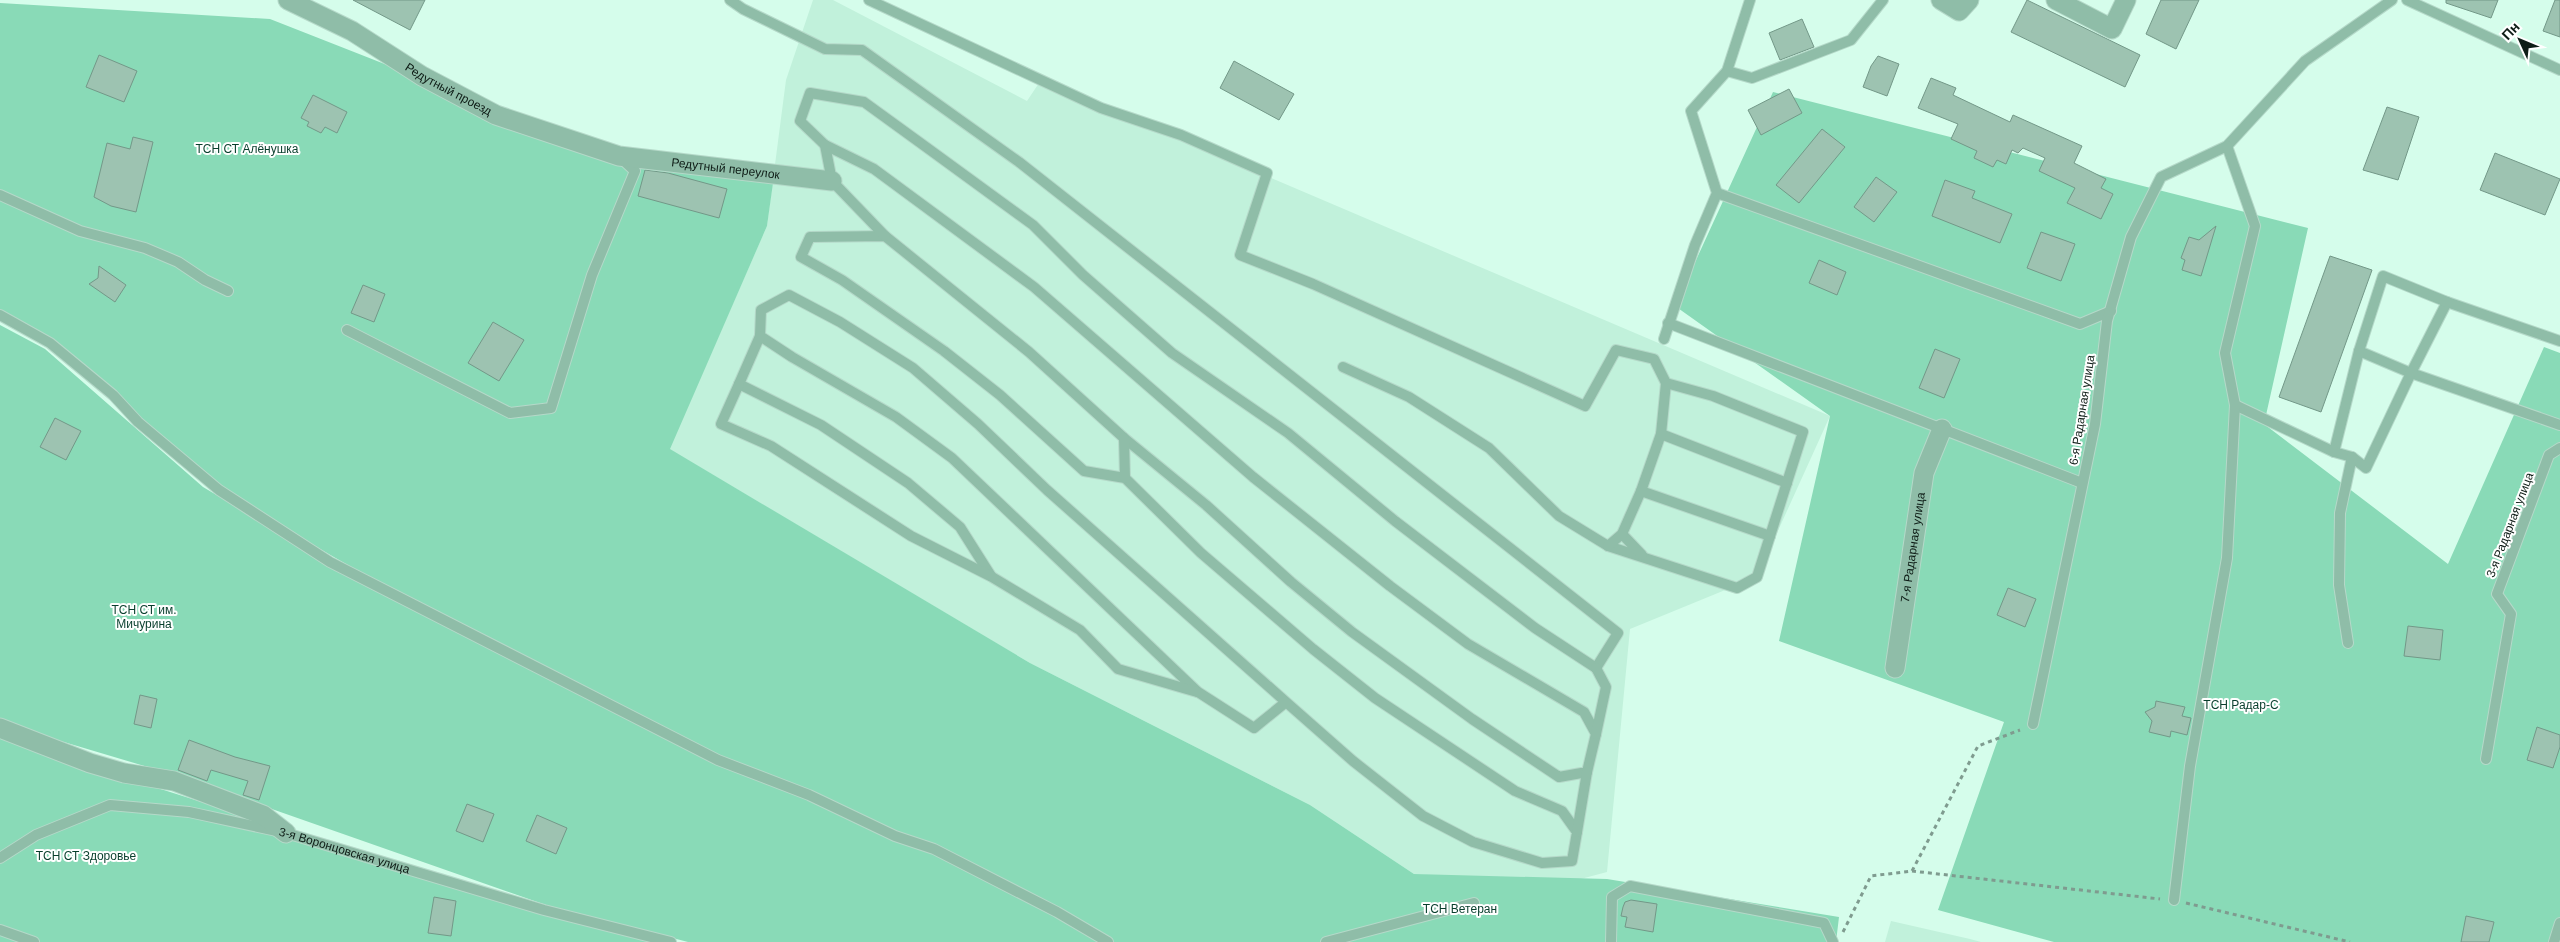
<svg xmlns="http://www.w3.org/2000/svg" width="2560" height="942" viewBox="0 0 2560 942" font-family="Helvetica,sans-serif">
<rect width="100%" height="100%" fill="#d5fdeb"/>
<g fill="#c1f1db">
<polygon points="813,0 833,0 1027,101 1041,80 1830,416 1757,577 1630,629 1607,872 1558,885 1414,874 1310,805 1030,663 669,449 767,226 786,80"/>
<polygon points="1891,921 1970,939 1981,942 1885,942"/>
</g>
<g fill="#89dab7">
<polygon points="0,3 270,19 619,156 773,183 767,226 670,449 1030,663 1310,805 1414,874 1607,879 1839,917 1836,942 688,942 546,905 178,776 0,723 0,325 45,349 203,487 330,562 418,606 219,490 79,367 0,315"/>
<polygon points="1773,92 2308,228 2264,424 2448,564 2544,347 2560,353 2560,942 2054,942 1938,910 2004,722 1779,641 1830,416 1675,306"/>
<polygon points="0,738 466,886 671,942 0,942"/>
</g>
<g fill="#9dc3b1" stroke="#739888">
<polygon points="353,0 425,0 410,30"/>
<polygon points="2027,0 2140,55 2125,87 2011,32"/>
<polygon points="2161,0 2199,0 2176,49 2146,34"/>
<polygon points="2446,0 2498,0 2491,18 2446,3"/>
<polygon points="2555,0 2560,0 2560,37 2543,31"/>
<polygon points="1802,19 1814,47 1780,60 1769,33"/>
<polygon points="99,55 137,71 124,102 86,87"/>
<polygon points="1878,56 1899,64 1887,96 1863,87 1871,66"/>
<polygon points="1234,61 1294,94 1279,120 1220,88"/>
<polygon points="1931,78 1956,88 1953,95 2010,122 2013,115 2082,146 2074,163 2106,179 2101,188 2113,194 2101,219 2067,203 2075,188 2039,171 2045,158 2023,148 2018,153 2012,150 2006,164 1997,160 1993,167 1974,158 1977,151 1951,139 1958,124 1918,108"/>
<polygon points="1789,89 1802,113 1761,135 1748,110"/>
<polygon points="313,95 347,112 337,133 325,127 321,133 307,126 309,122 301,118"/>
<polygon points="2387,107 2419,117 2398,180 2363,170"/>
<polygon points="1822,129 1845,147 1799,203 1776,185"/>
<polygon points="133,137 153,142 136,212 111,206 94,197 107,143 130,149"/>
<polygon points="2495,153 2560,179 2545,215 2480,190"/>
<polygon points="645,170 668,173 727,189 719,218 638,196"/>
<polygon points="1876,177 1897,192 1874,222 1854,207"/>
<polygon points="1945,180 1975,191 1972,198 2012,214 2000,243 1932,216"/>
<polygon points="2216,226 2201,276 2182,270 2185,260 2181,258 2189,237 2199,240"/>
<polygon points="2041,232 2075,244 2061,281 2027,268"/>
<polygon points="2330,256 2372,270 2321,412 2279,397"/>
<polygon points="1819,260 1846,272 1837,295 1809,283"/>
<polygon points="99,266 126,285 115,302 89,284 98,278"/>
<polygon points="363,285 385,294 374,322 351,313"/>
<polygon points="493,322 524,340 499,381 468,363"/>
<polygon points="1935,349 1960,359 1944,398 1919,388"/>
<polygon points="55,418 81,431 66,460 40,447"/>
<polygon points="2008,588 2036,599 2025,627 1997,615"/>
<polygon points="2408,626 2443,630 2440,660 2404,656"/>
<polygon points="140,695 157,699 151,728 134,724"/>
<polygon points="2156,701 2185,707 2182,716 2191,718 2187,735 2171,731 2170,737 2149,732 2152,721 2145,712 2155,707"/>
<polygon points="2537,727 2560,735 2560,747 2553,768 2527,760"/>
<polygon points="189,740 235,757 270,766 259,800 243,795 248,781 211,770 207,781 178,770"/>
<polygon points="467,804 494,814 483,842 456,831"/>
<polygon points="537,815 567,828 556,854 526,841"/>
<polygon points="434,897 456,901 451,936 428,933"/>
<polygon points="1631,900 1657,904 1653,932 1625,927 1627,917 1621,916 1623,907 1625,902"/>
<polygon points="2466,916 2494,922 2489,942 2461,942"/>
</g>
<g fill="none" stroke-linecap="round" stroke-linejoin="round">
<g stroke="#b5d9c9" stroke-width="12">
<g id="lane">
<polyline points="730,0 743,9 825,49 862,50 1019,162 1618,633 1596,668 1535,628 1395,521 1288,433 1172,353 1083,275 1033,225 926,147 864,102 810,93 800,121 825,145 874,169 1034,287 1253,477 1390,586 1468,644 1584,712 1596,734 1587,772 1559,777 1472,719 1352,632 1291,582 1206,505 1124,438 1029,352 885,236 810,237 801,257 842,280 944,351 1000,395 1084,471 1125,478 1201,553 1313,649 1375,698 1515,791 1562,811 1577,832 1572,861 1542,863 1473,842 1423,816 1353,761 1286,702 1047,490 978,424 913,368 840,322 789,295 761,310 760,336 792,357 896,417 952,458 1198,692 1254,728 1286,702"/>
<polyline points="869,0 1101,108 1181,135 1267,173 1240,255 1313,284 1585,406 1616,350 1654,359 1666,383 1713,396 1803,432 1757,577 1737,588 1608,546 1559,516 1489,448 1409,397 1343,367"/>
<polyline points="2407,0 2560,70"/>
<polyline points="1727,71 1752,78 1851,40 1883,0"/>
<polyline points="825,145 832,181 885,236"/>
<polyline points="1717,193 2080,324 2111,311"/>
<polyline points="0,195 80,231 145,248 178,262 205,280 228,291"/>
<polyline points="0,315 50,343 113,395 138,422 219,490 330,562 718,760 809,795 895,836 934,849 1057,912 1108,942"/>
<polyline points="1668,323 2082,483"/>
<polyline points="347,330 510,413 551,408 592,275 635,171 622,159"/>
<polyline points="760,336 739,384 821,425 908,483 960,527 991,576"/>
<polyline points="1664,339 1695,245 1717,193 1691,111 1727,71 1750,0"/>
<polyline points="2359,351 2411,373 2560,425"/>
<polyline points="739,384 721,424 771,446 911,536 992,577 1080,630 1118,669 1197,692"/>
<polyline points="2235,405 2334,452 2352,457 2366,468 2411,373 2447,302 2560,341"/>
<polyline points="1661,434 1787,483"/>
<polyline points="1124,438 1125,478"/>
<polyline points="2334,452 2359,351 2383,276 2447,302"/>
<polyline points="1641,491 1770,536"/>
<polyline points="1622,534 1642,555"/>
<polyline points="1608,546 1622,534 1641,491 1661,434 1666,383"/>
<polyline points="2348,643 2339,585 2340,513 2352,457"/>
<polyline points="1596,668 1606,687 1596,734"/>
<polyline points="2033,724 2095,424 2107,321 2131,237 2161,177 2227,146 2305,61 2392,0"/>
<polyline points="2486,759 2511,614 2497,594 2549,455 2560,448"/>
<polyline points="1577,832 1587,772"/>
<path id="s1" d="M0,858l36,-23 74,-30 79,7 97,21 258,77 127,32"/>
<polyline points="2174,900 2190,766 2227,558 2235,405 2225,353 2255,226 2227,146"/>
<polyline points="0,930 34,942"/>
<polyline points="1326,942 1474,903"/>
<polyline points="1611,942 1612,897 1630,886 1824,923 1833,942"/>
<polyline points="2554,942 2560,923"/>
</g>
</g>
<g stroke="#b5d9c9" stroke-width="21">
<g id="street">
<path id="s2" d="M288,0l64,31 70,45 74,39 123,41 213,25"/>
<polyline points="1941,0 1959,11 1969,0"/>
<polyline points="2056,0 2112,29 2126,0"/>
<path id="s3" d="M1895,668l29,-195 18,-44"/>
<polyline points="0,728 90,763 124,773 174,781 263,815 286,833"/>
</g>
</g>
<g stroke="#7f9b8f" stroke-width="3" stroke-dasharray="4 4" stroke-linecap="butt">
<polyline points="1912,871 2160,899"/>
<polyline points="2186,903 2350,942"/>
<polyline points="1843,932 1871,876 1912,871 1978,746 2020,730"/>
</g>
<use href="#lane" stroke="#8fbda8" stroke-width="10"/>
<use href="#street" stroke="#8fbda8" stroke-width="19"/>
</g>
<g text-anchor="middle" stroke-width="4" stroke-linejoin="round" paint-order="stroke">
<g font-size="12" fill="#0e1c16" stroke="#fff">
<text dy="4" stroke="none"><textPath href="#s2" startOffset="184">Редутный проезд</textPath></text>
<text dy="4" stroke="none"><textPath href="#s2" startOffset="475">Редутный переулок</textPath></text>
<text transform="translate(2082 410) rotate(-81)" y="4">6-я Радарная улица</text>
<text transform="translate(2510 525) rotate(-69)" y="4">3-я Радарная улица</text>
<text dy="4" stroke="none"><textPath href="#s3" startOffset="122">7-я Радарная улица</textPath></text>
<text dy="4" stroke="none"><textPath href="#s1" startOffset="362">3-я Воронцовская улица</textPath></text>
</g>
<g font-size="12" fill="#083e2c" stroke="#fff">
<text x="247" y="153">ТСН СТ Алёнушка</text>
<text x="144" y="614">ТСН СТ им.<tspan x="144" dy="14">Мичурина</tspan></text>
<text x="2241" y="709">ТСН Радар-С</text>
<text x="86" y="860">ТСН СТ Здоровье</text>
<text x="1460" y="913">ТСН Ветеран</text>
</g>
</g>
<g transform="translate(2520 40) rotate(314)" stroke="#ffffff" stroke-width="4" paint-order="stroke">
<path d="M0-4L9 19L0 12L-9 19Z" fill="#0e1c16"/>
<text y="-8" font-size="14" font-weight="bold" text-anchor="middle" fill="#0e1c16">Пн</text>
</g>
</svg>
